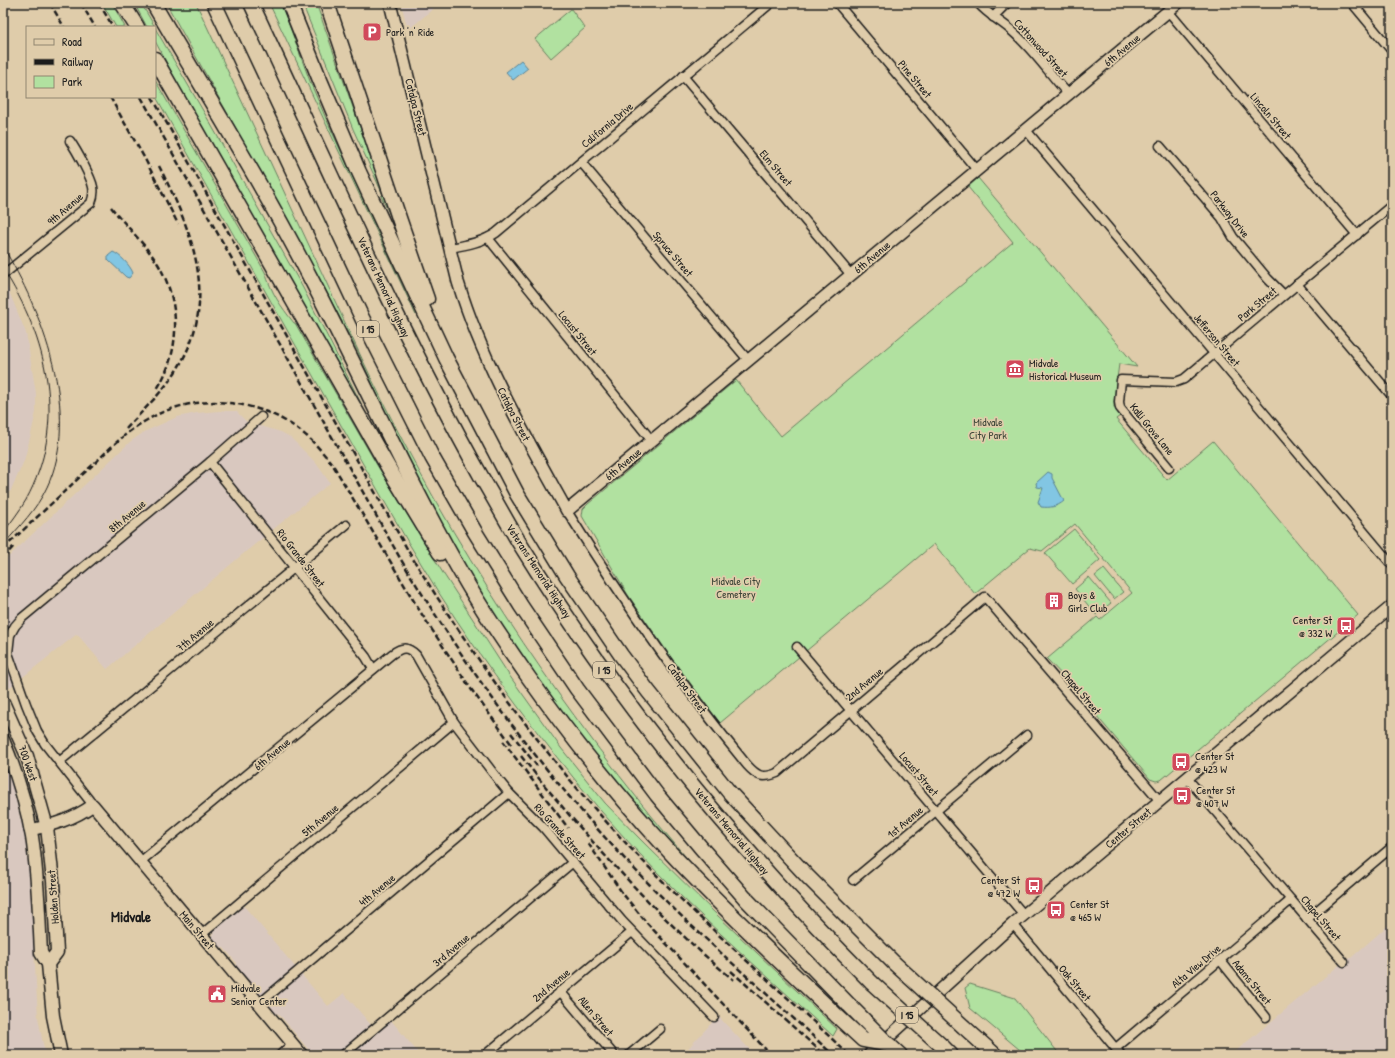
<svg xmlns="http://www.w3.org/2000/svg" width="1395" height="1058" viewBox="0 0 1395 1058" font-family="'Patrick Hand',sans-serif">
<rect width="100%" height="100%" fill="#dfccaa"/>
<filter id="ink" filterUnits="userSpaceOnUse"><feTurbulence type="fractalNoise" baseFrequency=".025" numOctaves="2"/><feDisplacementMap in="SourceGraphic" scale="8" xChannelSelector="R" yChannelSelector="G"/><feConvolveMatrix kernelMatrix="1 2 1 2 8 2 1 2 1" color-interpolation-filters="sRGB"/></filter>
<g filter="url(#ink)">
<g fill="#d9c8bf">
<polygon points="401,3 440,3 408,30"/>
<polygon points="6,284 26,333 36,393 36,412 31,434 24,461 10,492 3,490 3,288"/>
<polygon points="219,411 236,411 247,422 281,432 290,437 316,463 330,483 243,554 107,669 77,634 9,688 3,677 3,562 131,441 146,431 177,417 197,413"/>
<polygon points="3,757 12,784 25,836 30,882 38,1017 43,1044 46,1055 3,1055"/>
<polygon points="244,906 328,1006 344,993 371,1025 385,1013 420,1055 313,1055 279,1014 272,1012 236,968 237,963 224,948 218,946 212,938 212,935 214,931"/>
<polygon points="1392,922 1392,1055 1231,1055 1338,966 1352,957"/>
<polygon points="718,1016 755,1055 682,1055"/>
</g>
<g fill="#b1e1a0" stroke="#667e5e">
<polygon points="102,3 112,3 125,27 116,27"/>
<polygon points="134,3 141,3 155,27 147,27"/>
<path d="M166,3h30c42,89 83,179 125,268 27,58 54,117 84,174 82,155 183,300 298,432l-2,1 -79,-88 -99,-129 -67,-108 -52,-100 -47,-103 -41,-78z"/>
<polygon points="269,3 281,3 311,84 324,114 416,315"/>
<polygon points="302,3 316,3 395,226 381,196 383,195 353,129"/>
<polygon points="571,9 585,28 551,58 535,39"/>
<polygon points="155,28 209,121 303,288 379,439 201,127 155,41"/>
<path d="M155,80l110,192c7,22 15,33 29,51h1l82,142 66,108 66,102 52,73 44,55 35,36 77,76 120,114 -4,7c-80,-73 -162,-143 -232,-225 -59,-70 -115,-144 -164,-221 -39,-63 -75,-128 -112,-193 -57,-100 -113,-201 -170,-302z"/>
<polygon points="978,178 1137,367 1119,364 1114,401 1114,407 1120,416 1116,419 1167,480 1213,441 1358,615 1161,780 1156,781 1150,779 1063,676 1047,659 1097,617 1100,620 1132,593 1075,524 1042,551 1030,548 975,594 934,544 720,723 670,656 628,595 582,516 583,509 588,504 736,380 781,436 1013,242 968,187"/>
<polygon points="1074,529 1100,560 1072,584 1045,553"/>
<polygon points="1104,569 1123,592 1114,599 1095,576"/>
<polygon points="1089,577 1111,603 1096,615 1075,589"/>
<polygon points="970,984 1015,998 1060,1055 1026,1055 970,1008 965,988"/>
</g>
<g fill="#82c6e3" stroke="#598293">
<polygon points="521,60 528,68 513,80 506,72"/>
<path d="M113,252c7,3 17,13 20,21l-4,5 -3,-1 -18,-17v-4z"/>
<path d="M1048,472l4,2v4l12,23c-7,6 -14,7 -23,6l-3,-5 5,-14 -6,-1 -1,-4z"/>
</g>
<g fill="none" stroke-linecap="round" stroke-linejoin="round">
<g stroke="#1c1c1c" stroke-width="11">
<g id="street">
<polyline points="837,3 977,170"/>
<path d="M978,3c10,12 23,18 34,28 21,18 37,42 56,63"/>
<polyline points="1352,3 1392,51"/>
<polyline points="1168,11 1357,235"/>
<polyline points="993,17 1007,3"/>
<polyline points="683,76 851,275"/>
<polyline points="1026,130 1392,565"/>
<polyline points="1160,146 1222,218 1233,237 1268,279 1284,295"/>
<polyline points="581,162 748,360"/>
<polyline points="488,238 652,441"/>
<path d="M450,248c16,-3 33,-6 46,-15l275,-230"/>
<path d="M3,275l88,-72c2,-5 3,-11 2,-16 -2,-10 -16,-36 -23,-46"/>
<polyline points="1297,284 1392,396"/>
<polyline points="210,462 366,657 373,669"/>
<polyline points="1169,468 1120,408 1119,402 1121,380 1176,382 1184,379 1392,205"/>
<path d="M567,511c55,88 114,174 180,254 10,11 15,14 30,8l208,-176 175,204"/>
<polyline points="797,647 1024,915"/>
<polyline points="59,762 346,525"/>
<polyline points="1187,778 1344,962"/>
<polyline points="93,805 45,744 37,731 26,704 8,653 10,635 15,626 22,618 210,462 261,417"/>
<path d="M140,862l252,-208c10,-7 15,-8 24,1l38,67 46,60 9,11 34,34 79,94 92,96"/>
<polyline points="853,880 1027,735"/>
<polyline points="1307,919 1392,847"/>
<polyline points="1013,924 1121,1055"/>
<polyline points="201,935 454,722"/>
<polyline points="1220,960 1266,1017"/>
<polyline points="560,991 614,1055"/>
<polyline points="259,1004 509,793"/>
<polyline points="1116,1048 1291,900"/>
<polyline points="280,1055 292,1044"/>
<polyline points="343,1055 573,862"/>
<polyline points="485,1055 632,932"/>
<polyline points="629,1055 660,1029"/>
</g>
</g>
<g stroke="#1c1c1c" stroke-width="14">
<g id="secondary">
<path d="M390,3l68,279c25,82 68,155 109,229l611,-508"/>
<path d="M30,830c23,-5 44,-11 63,-25l209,250"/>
<polyline points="869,1055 1013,924 1392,606"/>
</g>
</g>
<g stroke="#1c1c1c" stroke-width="15">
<g id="primary">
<polyline points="3,702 27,756 47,827 53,881 57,952 48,964"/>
<path d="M3,740c13,31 23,63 29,97 6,38 7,77 9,116l7,11 5,52 8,39"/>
</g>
</g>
<g stroke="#1c1c1c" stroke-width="17">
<g id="highway">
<polyline points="122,3 137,27"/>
<path d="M153,3c53,91 109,181 157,274 53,102 100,209 158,308 19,32 40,63 61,93 43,61 90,119 140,173 54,58 112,111 168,165"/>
<polyline points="214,3 363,320 432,457 475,532 521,606 577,689 657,795 703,850 745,898 849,1005"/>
<path d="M251,3c75,159 145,322 231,475 13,22 25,44 38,66 99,160 219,306 352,439"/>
<polyline points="289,3 320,80 359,172 446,358 517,494 567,576 621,655 648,691 729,792 808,877 894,963"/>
<polyline points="327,3 400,221 427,299"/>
<polyline points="155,59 392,474 440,553"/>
<polyline points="964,1027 995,1055"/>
<polyline points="889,1045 900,1055"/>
<polyline points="943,1047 951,1055"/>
</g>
</g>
<use href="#street" stroke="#dfccaa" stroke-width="8"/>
<use href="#secondary" stroke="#dfccaa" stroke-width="11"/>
<use href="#primary" stroke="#dfccaa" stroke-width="12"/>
<use href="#highway" stroke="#dfccaa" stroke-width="14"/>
<g stroke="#1c1c1c" stroke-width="1">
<path d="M3,247c39,64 79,167 44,240 -10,22 -28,40 -44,58"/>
<path d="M3,269c45,70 65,154 23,231 -7,12 -15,22 -23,33"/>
</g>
<g stroke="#1c1c1c" stroke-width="2.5" stroke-dasharray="6 3" stroke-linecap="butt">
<polyline points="50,3 64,27"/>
<polyline points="81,3 95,27"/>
<polyline points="99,3 113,27"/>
<polyline points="110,97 145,159 178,224"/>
<path d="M141,97l259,461c71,118 153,229 250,327 59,60 123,113 183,170"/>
<path d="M152,97l258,457c67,109 142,213 231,305 66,69 139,130 208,196"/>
<path d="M111,207c15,19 34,37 47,57 23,39 23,87 -1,125"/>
<path d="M126,429c17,-19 37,-37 50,-58 45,-70 17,-138 -17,-205"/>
<path d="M95,463c16,-16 32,-32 52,-43 46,-28 110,-22 152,10 14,10 24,23 34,35l88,148 50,76 41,56"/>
<polyline points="3,549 98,460"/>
<polyline points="3,558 14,546"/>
<polyline points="511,733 537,766"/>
<polyline points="503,741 568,828"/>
<path d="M521,756c33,42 68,83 105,122 34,36 69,71 108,102"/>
<polyline points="588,843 623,894 646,922 771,1055"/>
<polyline points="731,971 819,1050"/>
</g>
<g stroke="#1c1c1c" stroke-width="17" stroke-linecap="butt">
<g id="highway-bridge">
<polyline points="894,963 964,1027"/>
<polyline points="872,983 943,1047"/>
<polyline points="849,1005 889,1045"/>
<polyline points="837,1016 863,1040 889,1045"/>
</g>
</g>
<use href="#highway-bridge" stroke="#dfccaa" stroke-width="14"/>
</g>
</g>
<defs>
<g id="parking-square" transform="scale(1)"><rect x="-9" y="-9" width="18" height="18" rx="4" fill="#d1495b" stroke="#dfccaa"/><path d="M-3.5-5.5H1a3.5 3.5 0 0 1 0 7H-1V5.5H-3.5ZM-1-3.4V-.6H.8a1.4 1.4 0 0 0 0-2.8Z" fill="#fff"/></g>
<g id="museum-square" transform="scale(1)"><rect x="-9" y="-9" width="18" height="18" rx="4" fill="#d1495b" stroke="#dfccaa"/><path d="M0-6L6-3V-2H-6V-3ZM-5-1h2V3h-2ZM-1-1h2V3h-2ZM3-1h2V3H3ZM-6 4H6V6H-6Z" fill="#fff"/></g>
<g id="building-square" transform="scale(1)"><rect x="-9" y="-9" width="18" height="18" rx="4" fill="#d1495b" stroke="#dfccaa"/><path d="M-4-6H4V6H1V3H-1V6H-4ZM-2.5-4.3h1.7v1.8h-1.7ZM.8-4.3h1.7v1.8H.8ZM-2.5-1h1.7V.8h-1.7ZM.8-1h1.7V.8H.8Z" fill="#fff"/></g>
<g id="bus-square" transform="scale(1)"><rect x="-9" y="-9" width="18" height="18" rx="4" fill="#d1495b" stroke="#dfccaa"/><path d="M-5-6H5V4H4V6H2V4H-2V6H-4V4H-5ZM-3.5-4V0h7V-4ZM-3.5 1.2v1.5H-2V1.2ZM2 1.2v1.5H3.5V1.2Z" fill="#fff"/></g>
<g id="civic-square" transform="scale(1)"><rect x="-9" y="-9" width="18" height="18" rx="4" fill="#d1495b" stroke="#dfccaa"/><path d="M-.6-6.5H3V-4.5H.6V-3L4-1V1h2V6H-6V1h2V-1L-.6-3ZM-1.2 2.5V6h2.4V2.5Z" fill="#fff"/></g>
</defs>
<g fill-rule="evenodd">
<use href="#parking-square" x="372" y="32"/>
<use href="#museum-square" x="1015" y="369"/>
<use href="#building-square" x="1054" y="601"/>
<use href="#bus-square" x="1346" y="626"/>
<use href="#bus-square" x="1181" y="762"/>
<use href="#bus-square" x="1182" y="796"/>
<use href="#bus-square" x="1034" y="886"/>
<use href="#bus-square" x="1056" y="910"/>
<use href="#civic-square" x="217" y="994"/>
</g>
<g text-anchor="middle" stroke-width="3.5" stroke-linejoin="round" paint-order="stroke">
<g fill="#dfccaa" stroke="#565147" stroke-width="1">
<rect x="357" y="321" width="22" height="16" rx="3"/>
<rect x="593" y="662" width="22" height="16" rx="3"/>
<rect x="896" y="1007" width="22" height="16" rx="3"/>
</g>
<g font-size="10" font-weight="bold" fill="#1c1c1c">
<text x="368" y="333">I 15</text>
<text x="604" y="674">I 15</text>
<text x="907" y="1019">I 15</text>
</g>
<g font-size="11" fill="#1c1c1c" stroke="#dfccaa" text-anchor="start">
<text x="386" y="36">Park 'n' Ride</text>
<text x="1029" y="367">Midvale<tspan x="1029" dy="13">Historical Museum</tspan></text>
<text x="1068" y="599">Boys &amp;<tspan x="1068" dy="13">Girls Club</tspan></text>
<text x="1332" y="624" text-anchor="end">Center St<tspan x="1332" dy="13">@ 332 W</tspan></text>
<text x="1195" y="760">Center St<tspan x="1195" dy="13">@ 423 W</tspan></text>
<text x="1196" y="794">Center St<tspan x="1196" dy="13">@ 407 W</tspan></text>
<text x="1020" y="884" text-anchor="end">Center St<tspan x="1020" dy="13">@ 472 W</tspan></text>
<text x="1070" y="908">Center St<tspan x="1070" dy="13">@ 465 W</tspan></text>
<text x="231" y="992">Midvale<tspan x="231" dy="13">Senior Center</tspan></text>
</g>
<g font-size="11" fill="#1c1c1c" stroke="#dfccaa">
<text transform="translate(1041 48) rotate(48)" y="4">Cottonwood Street</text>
<text transform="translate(1122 50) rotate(-40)" y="4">6th Avenue</text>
<text transform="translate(915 79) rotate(50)" y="4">Pine Street</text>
<text transform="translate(416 107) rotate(76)" y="4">Catalpa Street</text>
<text transform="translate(1271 116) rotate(50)" y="4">Lincoln Street</text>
<text transform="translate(607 125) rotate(-40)" y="4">California Drive</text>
<text transform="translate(776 168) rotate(50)" y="4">Elm Street</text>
<text transform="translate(65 209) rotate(-41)" y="4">9th Avenue</text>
<text transform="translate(1230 214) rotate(52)" y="4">Parkway Drive</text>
<text transform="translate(673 254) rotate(50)" y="4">Spruce Street</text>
<text transform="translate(872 257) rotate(-40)" y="4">6th Avenue</text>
<text transform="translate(384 287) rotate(65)" y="4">Veterans Memorial Highway</text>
<text transform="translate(1257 304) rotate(-40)" y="4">Park Street</text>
<text transform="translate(578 333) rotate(51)" y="4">Locust Street</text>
<text transform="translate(1217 340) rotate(50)" y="4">Jefferson Street</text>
<text transform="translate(514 414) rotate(63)" y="4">Catalpa Street</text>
<text transform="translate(1152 429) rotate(51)" y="4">Kalli Grove Lane</text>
<text transform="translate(623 464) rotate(-40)" y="4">6th Avenue</text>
<text transform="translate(127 516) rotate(-40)" y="4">8th Avenue</text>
<text transform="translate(301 558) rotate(52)" y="4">Rio Grande Street</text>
<text transform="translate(539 571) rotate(57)" y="4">Veterans Memorial Highway</text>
<text transform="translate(195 635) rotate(-40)" y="4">7th Avenue</text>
<text transform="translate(864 684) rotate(-40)" y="4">2nd Avenue</text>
<text transform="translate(687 688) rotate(54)" y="4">Catalpa Street</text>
<text transform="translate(1081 692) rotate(50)" y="4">Chapel Street</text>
<text transform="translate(272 754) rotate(-40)" y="4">6th Avenue</text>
<text transform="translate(28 763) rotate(71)" y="4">700 West</text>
<text transform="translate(919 774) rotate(50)" y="4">Locust Street</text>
<text transform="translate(320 820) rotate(-40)" y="4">5th Avenue</text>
<text transform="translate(905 822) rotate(-40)" y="4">1st Avenue</text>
<text transform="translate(1128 828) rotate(-40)" y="4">Center Street</text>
<text transform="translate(560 831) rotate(48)" y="4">Rio Grande Street</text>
<text transform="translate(732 831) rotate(50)" y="4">Veterans Memorial Highway</text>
<text transform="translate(377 890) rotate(-40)" y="4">4th Avenue</text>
<text transform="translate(53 897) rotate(-94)" y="4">Holden Street</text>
<text transform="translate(1321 918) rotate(50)" y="4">Chapel Street</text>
<text transform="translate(197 930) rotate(50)" y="4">Main Street</text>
<text transform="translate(451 950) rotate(-40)" y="4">3rd Avenue</text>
<text transform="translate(1196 966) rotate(-40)" y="4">Alta View Drive</text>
<text transform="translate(1252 982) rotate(51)" y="4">Adams Street</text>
<text transform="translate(1075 983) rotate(50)" y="4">Oak Street</text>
<text transform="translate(551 985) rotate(-40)" y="4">2nd Avenue</text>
<text transform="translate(596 1016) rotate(50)" y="4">Allen Street</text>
</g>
<g font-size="11" fill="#3a4336" stroke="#dfccaa">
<text x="988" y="426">Midvale<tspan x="988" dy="13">City Park</tspan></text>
<text x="736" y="585">Midvale City<tspan x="736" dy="13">Cemetery</tspan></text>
</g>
<g font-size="15" font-weight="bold" fill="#1c1c1c" stroke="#dfccaa">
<text x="131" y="922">Midvale</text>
</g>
</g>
<rect width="1395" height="1058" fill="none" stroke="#dfccaa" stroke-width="16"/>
<rect x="8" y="8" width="1379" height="1042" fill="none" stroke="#1c1c1c" stroke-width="1.5" filter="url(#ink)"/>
<rect x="26" y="26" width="130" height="72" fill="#dfccaa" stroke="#918671"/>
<rect x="34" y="39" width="20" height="6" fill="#dfccaa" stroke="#918671"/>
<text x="62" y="46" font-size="12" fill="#1c1c1c">Road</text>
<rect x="34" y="59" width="20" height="6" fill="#1c1c1c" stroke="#918671"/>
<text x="62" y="66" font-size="12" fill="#1c1c1c">Railway</text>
<rect x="34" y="76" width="20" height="12" fill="#b1e1a0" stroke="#918671"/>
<text x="62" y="86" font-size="12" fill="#1c1c1c">Park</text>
</svg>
